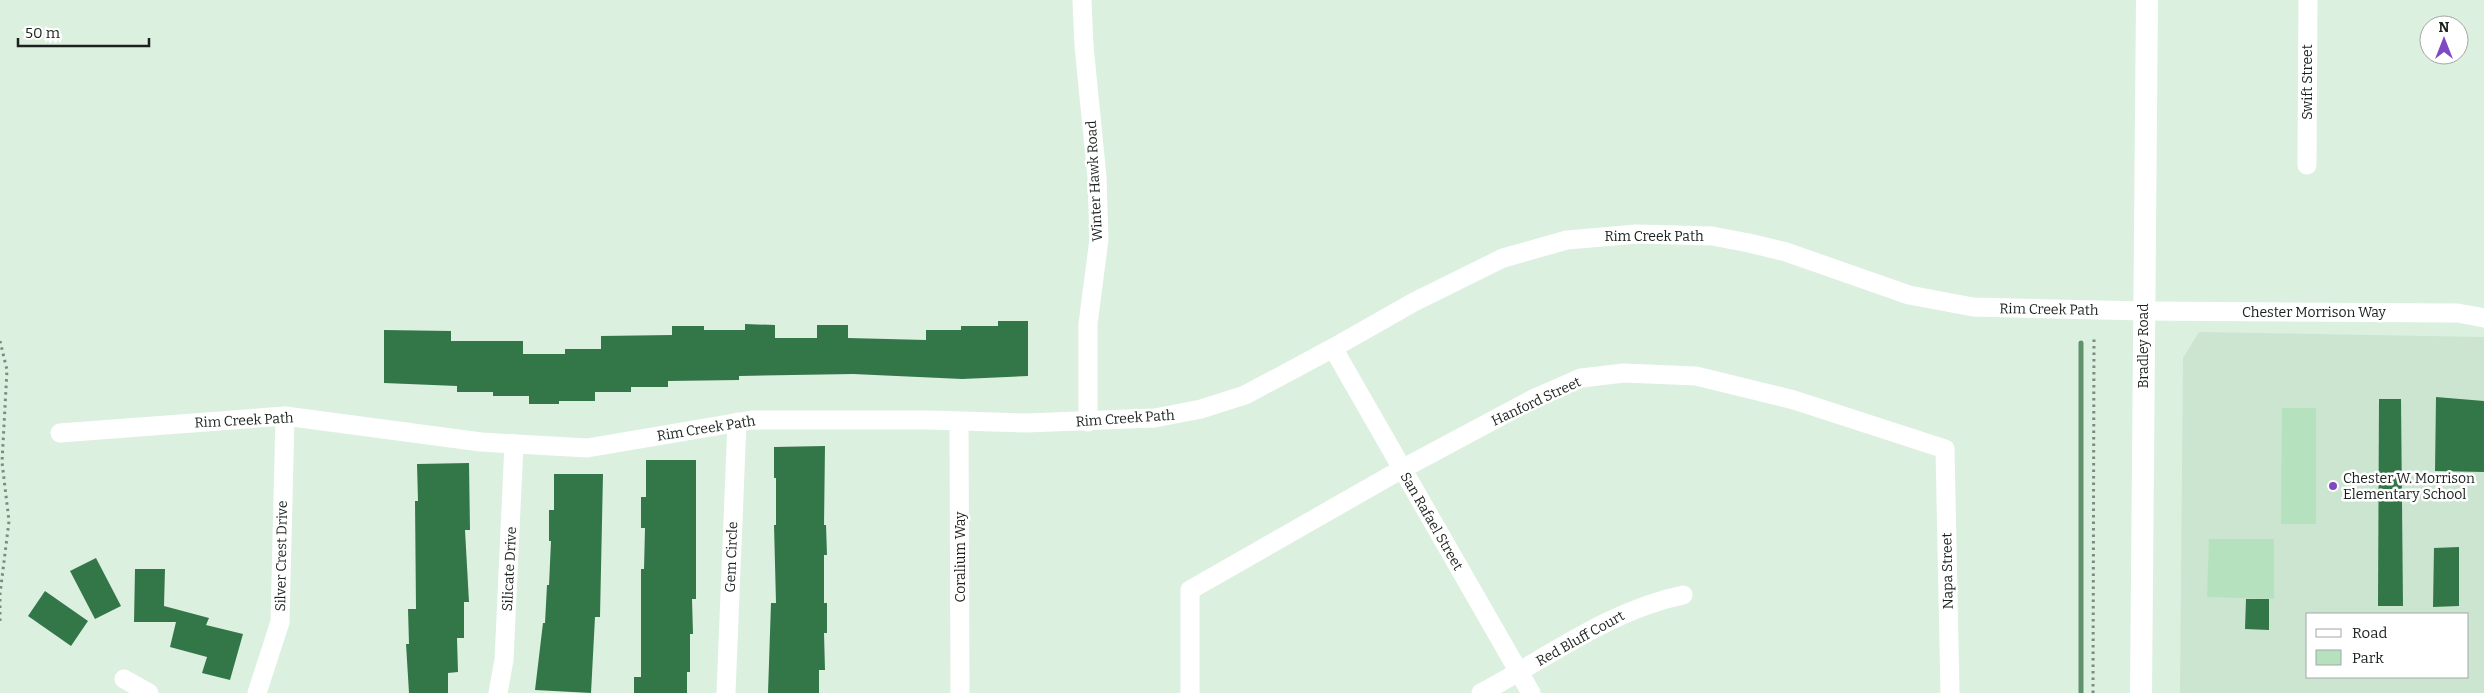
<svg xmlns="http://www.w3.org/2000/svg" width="2484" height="693" viewBox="0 0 2484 693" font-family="Bitter,serif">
<rect width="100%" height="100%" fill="#dcf0e0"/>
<path fill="#cbe5d0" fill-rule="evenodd" d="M2199,332l285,5v356h-304l3,-335zM2308,614h160v63h-160z"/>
<g fill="#b6e1bf">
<polygon points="2282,408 2316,408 2316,524 2281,524"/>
<polygon points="2209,539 2274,539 2274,599 2207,597"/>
</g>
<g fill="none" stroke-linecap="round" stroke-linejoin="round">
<polyline stroke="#5f926b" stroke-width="5" points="2081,693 2081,343"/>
</g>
<g fill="#337748">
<polygon points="998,321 1028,321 1028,376 962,379 853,374 739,376 739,380 668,381 668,387 631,387 631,392 595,392 595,401 559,401 559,404 529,404 529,396 493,396 493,392 457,392 457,386 384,383 384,330 451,331 451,341 523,341 523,354 565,354 565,349 601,349 601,336 672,335 672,326 704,326 704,330 745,330 745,324 775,325 775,338 817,338 817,325 848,325 848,338 926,340 926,330 961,330 961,326 998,326"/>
<polygon points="2436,397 2484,401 2484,472 2435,471"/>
<polygon points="2379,399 2401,399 2403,606 2378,606"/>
<polygon points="825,446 824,525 826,525 827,555 824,555 824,603 827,603 827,633 824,633 825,670 819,670 819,693 768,693 771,603 776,603 774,525 776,525 776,478 774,478 774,447"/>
<polygon points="646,460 696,460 696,599 692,599 693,634 690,634 690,672 687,672 687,693 634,693 634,677 641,677 641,569 644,569 645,528 641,528 641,497 646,497"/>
<polygon points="469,463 470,530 465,530 469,602 464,602 464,638 457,638 458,672 448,673 448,693 409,693 406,644 409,644 408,609 416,609 415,501 418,501 417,464"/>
<polygon points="554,474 603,474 600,617 595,617 591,693 535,690 543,623 545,623 547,585 549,585 551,541 549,541 549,510 554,510"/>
<polygon points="2459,547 2459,606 2433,607 2434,548"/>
<polygon points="96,558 121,606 95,619 70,571"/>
<polygon points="135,569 165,569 164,606 209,618 206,625 243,634 230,680 202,673 207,657 170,647 176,622 134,622"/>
<polygon points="45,591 88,621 71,646 28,616"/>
<polygon points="2246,599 2269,599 2269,630 2245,629"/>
</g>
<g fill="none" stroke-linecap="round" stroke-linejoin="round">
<g stroke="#7d8a80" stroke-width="3" stroke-dasharray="2.5 4" stroke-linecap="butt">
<polyline points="0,341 7,370 2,462 9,521 0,594 0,622"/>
<polyline points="2093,693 2094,336"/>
</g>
<g stroke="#fff" stroke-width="19">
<polyline points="1082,0 1084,46 1097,177 1099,239 1088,324 1088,422"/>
<polyline points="2307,165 2308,0"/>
<polyline points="1333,348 1531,693"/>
<polyline points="959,421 960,693"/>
<polyline points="60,433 285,416 481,442 587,448 752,420 929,420 1026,423 1155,418 1201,409 1245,395 1333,348 1414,302 1503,258 1567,240 1637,234 1712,236 1749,243 1786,252 1909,295 1973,307 2144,311 2458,313 2484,318"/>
<polyline points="124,679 149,693"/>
<polyline points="257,693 280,622 285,416"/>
<polyline points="498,693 504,660 514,444"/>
<polyline points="726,693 737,422"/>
<polyline points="1190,693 1190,590 1402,469 1533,399 1581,378 1624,373 1696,376 1794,400 1945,449 1950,693"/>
<path d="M1481,693c66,-35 129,-83 202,-98"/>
</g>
<polyline stroke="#fff" stroke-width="22" points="2141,693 2147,0"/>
</g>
<circle fill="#7f49c1" stroke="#fff" stroke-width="2" cx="2333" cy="486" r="5"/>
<g text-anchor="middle" stroke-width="5" stroke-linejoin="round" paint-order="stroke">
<g font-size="14" fill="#1b221d" stroke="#fff">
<text transform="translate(2307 82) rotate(-90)" y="5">Swift Street</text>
<text transform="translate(1094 181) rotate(-93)" y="5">Winter Hawk Road</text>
<text x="1654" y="241">Rim Creek Path</text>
<text transform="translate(2049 309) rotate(1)" y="5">Rim Creek Path</text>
<text x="2314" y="317">Chester Morrison Way</text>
<text transform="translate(2143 346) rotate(-90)" y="5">Bradley Road</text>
<text transform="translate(1536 401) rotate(-25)" y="5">Hanford Street</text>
<text transform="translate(1125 418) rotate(-4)" y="5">Rim Creek Path</text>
<text transform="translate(244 420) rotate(-3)" y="5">Rim Creek Path</text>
<text transform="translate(706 428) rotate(-9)" y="5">Rim Creek Path</text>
<text transform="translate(1432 521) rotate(60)" y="5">San Rafael Street</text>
<text transform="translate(281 556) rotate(-89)" y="5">Silver Crest Drive</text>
<text transform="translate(731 557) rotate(-88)" y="5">Gem Circle</text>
<text transform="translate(960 557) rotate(-90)" y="5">Coralium Way</text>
<text transform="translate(509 569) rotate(-87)" y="5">Silicate Drive</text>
<text transform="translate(1947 571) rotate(-91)" y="5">Napa Street</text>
<text transform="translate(1580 638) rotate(-29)" y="5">Red Bluff Court</text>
</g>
<g font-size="14" fill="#1b221d" stroke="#fff" text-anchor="start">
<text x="2343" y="483">Chester W. Morrison<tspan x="2343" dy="16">Elementary School</tspan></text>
</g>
</g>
<rect x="2306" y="613" width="162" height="65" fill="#ffffff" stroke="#a4a7a5"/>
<rect x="2316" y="629" width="25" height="8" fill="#ffffff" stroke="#a4a7a5"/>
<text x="2352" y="638" font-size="15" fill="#1b221d">Road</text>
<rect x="2316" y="650" width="25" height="15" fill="#b6e1bf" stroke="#a4a7a5"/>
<text x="2352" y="663" font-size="15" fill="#1b221d">Park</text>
<g transform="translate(2444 40)"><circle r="24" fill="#ffffff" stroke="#a4a7a5"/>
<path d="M0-4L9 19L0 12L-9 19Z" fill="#7f49c1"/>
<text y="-8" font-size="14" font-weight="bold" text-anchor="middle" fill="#1b221d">N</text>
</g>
<path d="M18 38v8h131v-8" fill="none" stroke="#1b221d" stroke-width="2.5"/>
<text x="25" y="38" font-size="15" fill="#1b221d" stroke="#ffffff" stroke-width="4" paint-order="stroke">50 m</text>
</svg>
